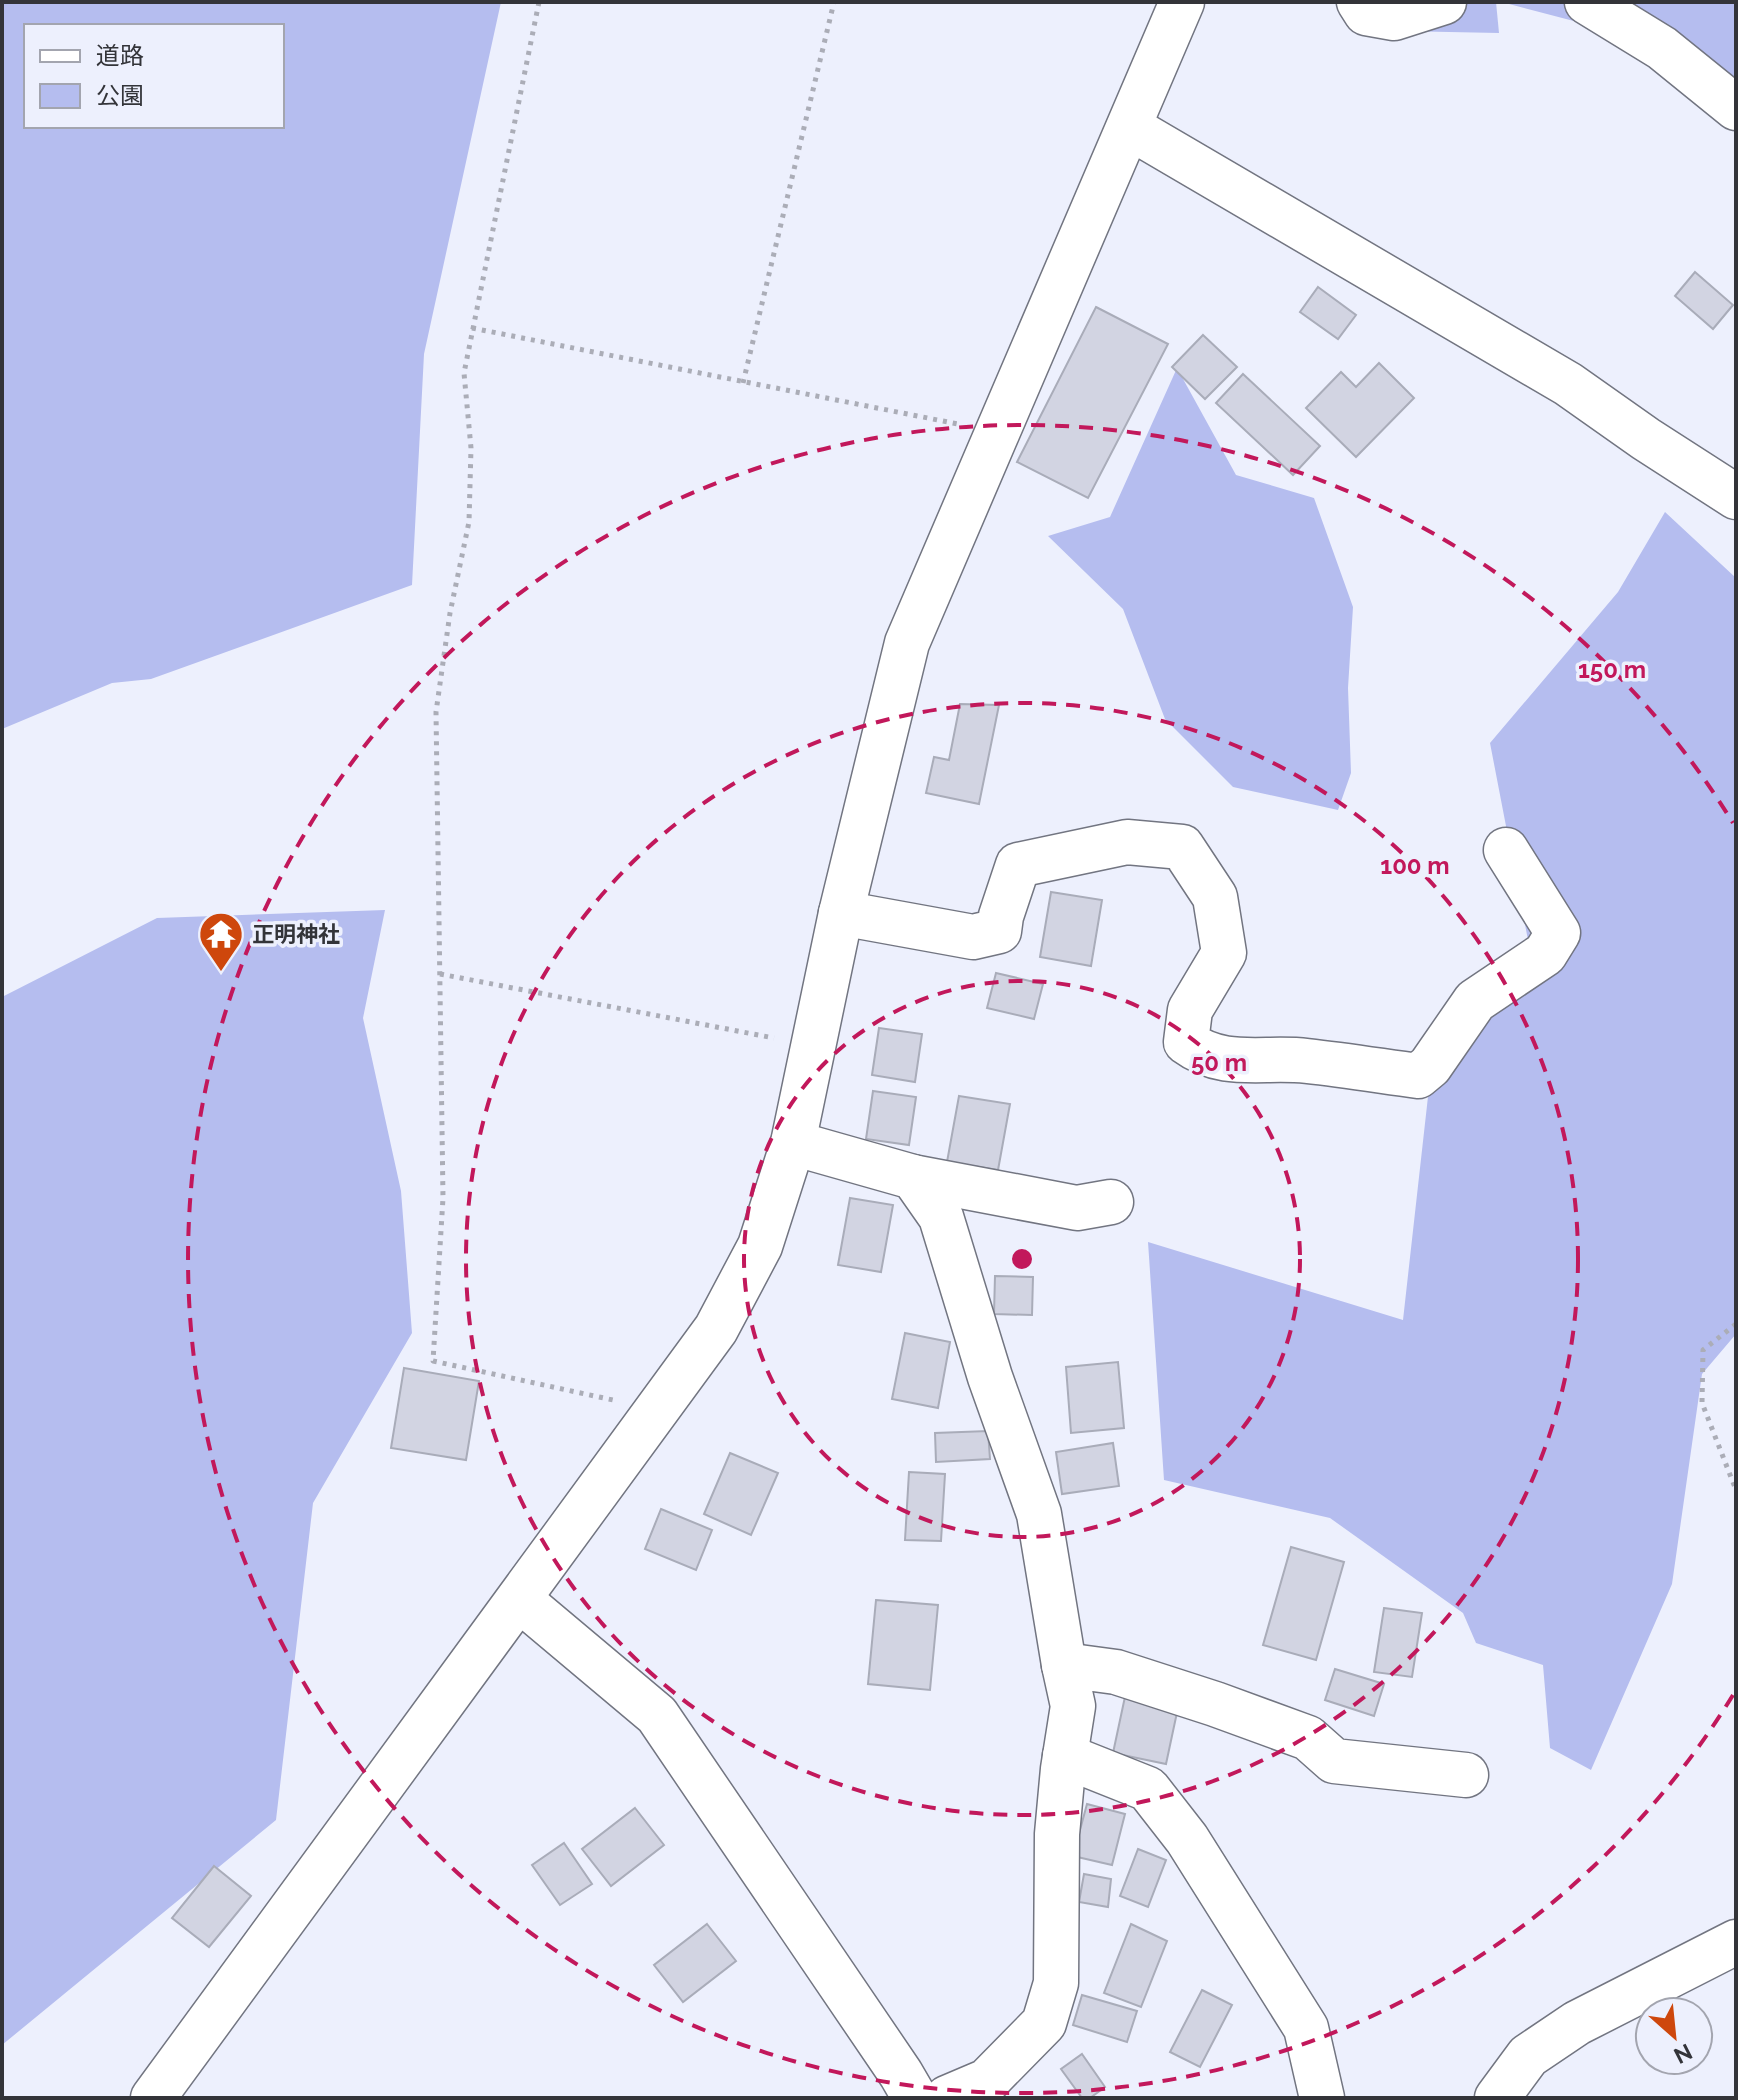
<svg xmlns="http://www.w3.org/2000/svg" width="1738" height="2100" viewBox="0 0 1738 2100" font-family="Raleway,'Noto Sans JP',sans-serif">
<rect width="100%" height="100%" fill="#edf0fd"/>
<g fill="#b5bdef" fill-rule="evenodd">
<path d="M2,2h499l-77,352 -12,231 -261,94 -39,4 -110,46zM282,26v100h-256v-100z"/>
<polygon points="1348,2 1496,2 1499,33 1399,31"/>
<polygon points="1508,2 1736,2 1736,105 1589,25 1509,4"/>
<polygon points="1177,368 1236,475 1314,498 1353,607 1348,688 1351,773 1338,810 1233,787 1165,719 1123,609 1048,536 1110,517"/>
<polygon points="1665,512 1736,578 1736,1334 1702,1374 1672,1584 1591,1770 1550,1748 1543,1665 1476,1643 1463,1613 1330,1518 1164,1480 1148,1242 1403,1320 1433,1052 1533,966 1490,743 1618,592"/>
<polygon points="385,910 363,1018 401,1191 412,1333 313,1503 276,1820 2,2045 2,997 157,918"/>
</g>
<g fill="#d2d4e2" stroke="#a9acb9" stroke-width="2">
<polygon points="1695,272 1733,305 1713,329 1675,296"/>
<polygon points="1318,287 1356,315 1338,339 1300,312"/>
<polygon points="1096,307 1168,344 1088,498 1017,462"/>
<polygon points="1203,335 1237,367 1205,399 1172,367"/>
<polygon points="1379,363 1414,398 1356,457 1306,408 1341,372 1356,387"/>
<polygon points="1243,374 1320,446 1293,475 1216,403"/>
<polygon points="960,704 999,705 979,804 926,793 934,757 949,760"/>
<polygon points="1051,892 1102,900 1091,966 1040,957"/>
<polygon points="996,973 1043,984 1034,1019 987,1008"/>
<polygon points="879,1028 922,1034 915,1082 872,1075"/>
<polygon points="873,1091 916,1097 909,1145 866,1139"/>
<polygon points="959,1096 1010,1104 998,1170 947,1162"/>
<polygon points="850,1198 893,1205 881,1272 838,1265"/>
<polygon points="995,1276 1033,1277 1032,1315 994,1314"/>
<polygon points="905,1333 950,1342 938,1408 892,1399"/>
<polygon points="1118,1362 1124,1428 1071,1433 1066,1367"/>
<polygon points="404,1368 479,1381 466,1460 391,1448"/>
<polygon points="988,1431 990,1459 936,1462 935,1433"/>
<polygon points="1113,1443 1119,1486 1062,1494 1056,1452"/>
<polygon points="730,1453 778,1473 751,1535 704,1514"/>
<polygon points="909,1472 945,1474 941,1541 905,1540"/>
<polygon points="661,1509 712,1530 696,1570 645,1549"/>
<polygon points="1291,1547 1344,1562 1316,1660 1263,1645"/>
<polygon points="876,1600 938,1605 930,1690 868,1684"/>
<polygon points="1384,1608 1422,1613 1412,1677 1374,1672"/>
<polygon points="1335,1669 1384,1684 1374,1716 1325,1700"/>
<polygon points="1126,1692 1179,1703 1166,1764 1113,1753"/>
<polygon points="1087,1804 1125,1814 1112,1865 1073,1856"/>
<polygon points="635,1808 664,1845 611,1886 582,1849"/>
<polygon points="564,1843 592,1884 560,1905 532,1865"/>
<polygon points="1138,1849 1166,1860 1148,1907 1120,1896"/>
<polygon points="214,1866 251,1896 209,1947 172,1918"/>
<polygon points="1084,1874 1111,1879 1108,1907 1079,1902"/>
<polygon points="707,1924 736,1961 683,2002 654,1965"/>
<polygon points="1131,1924 1167,1941 1141,2007 1104,1993"/>
<polygon points="1202,1990 1232,2005 1200,2067 1170,2052"/>
<polygon points="1082,1995 1137,2011 1127,2042 1073,2025"/>
<polygon points="1082,2054 1105,2087 1090,2098 1082,2098 1061,2069"/>
</g>
<g fill="none" stroke-linecap="round" stroke-linejoin="round">
<g stroke="#727581" stroke-width="47">
<g id="minor">
<polyline points="1359,2 1366,13 1394,18 1444,2"/>
<polyline points="1587,2 1662,48 1736,108"/>
<polyline points="1129,127 1568,384 1646,439 1736,497"/>
<path d="M841,913l132,24 26,-6 2,-15 17,-51 109,-23 55,5 33,50 9,56 -34,57 -4,32c38,28 77,14 121,19 37,4 74,10 111,15l12,-10 45,-65 70,-47 13,-21 -52,-83"/>
<polyline points="793,1143 913,1177 941,1217 990,1377 1039,1514 1064,1665"/>
<polyline points="913,1177 1077,1208 1111,1202"/>
<polyline points="519,1599 657,1715 901,2074 915,2098"/>
<polyline points="1065,1756 1148,1789 1187,1839 1306,2028 1322,2098"/>
<polyline points="153,2098 716,1329 760,1246 793,1143 841,913 907,643 1182,2"/>
<polyline points="947,2098 987,2081 1044,2023 1056,1983 1057,1834 1063,1769 1073,1706 1064,1665 1116,1672 1215,1704 1308,1738 1334,1761 1466,1775"/>
<polyline points="1497,2098 1528,2056 1577,2023 1736,1942"/>
</g>
</g>
<g stroke="#abadb7" stroke-width="5" stroke-dasharray="4 6" stroke-linecap="butt">
<polyline points="539,2 464,373 471,448 469,522 450,613 436,712 443,1198 433,1361 613,1400"/>
<polyline points="472,328 958,424"/>
<polyline points="743,383 834,2"/>
<polyline points="440,974 774,1038"/>
<polyline points="1736,1324 1703,1350 1702,1403 1736,1490"/>
</g>
<use href="#minor" stroke="#fff" stroke-width="44"/>
</g>
<g fill="none" stroke="#c2185b" stroke-width="4" stroke-dasharray="14 10">
<circle cx="1022" cy="1259" r="278"/>
<circle cx="1022" cy="1259" r="556"/>
<path d="M1733 1695A834 834 0 1 1 1733 823"/>
</g>
<defs>
<g id="temple-pin" transform="scale(2.3)"><path d="M0 17L-7.5 6A9.5 9.5 0 1 1 7.5 6Z" fill="#ce470c" stroke="#edf0fd"/><path d="M0-6L5-2H3V0L6.5 2.5H4V6H1.5V3h-3V6H-4V2.5H-6.5L-3 0V-2H-5Z" fill="#fff"/></g>
</defs>
<g fill-rule="evenodd">
<use href="#temple-pin" x="221" y="934"/>
</g>
<g text-anchor="middle" stroke-width="7" stroke-linejoin="round" paint-order="stroke">
<g font-size="22" font-weight="bold" fill="#333439" stroke="#edf0fd" text-anchor="start">
<text x="252" y="942">正明神社</text>
</g>
</g>
<circle cx="1022" cy="1259" r="12" fill="#c2185b" stroke="#edf0fd" stroke-width="4"/>
<g font-size="24" text-anchor="middle" font-weight="bold" fill="#c2185b" stroke="#edf0fd" stroke-width="7" stroke-linejoin="round" paint-order="stroke">
<text x="1612" y="678">150 m</text>
<text x="1415" y="874">100 m</text>
<text x="1219" y="1071">50 m</text>
</g>
<rect width="1738" height="2100" fill="none" stroke="#333439" stroke-width="8"/>
<rect x="24" y="24" width="260" height="104" fill="#edf0fd" stroke="#a3a5af" stroke-width="2"/>
<rect x="40" y="50" width="40" height="12" fill="#ffffff" stroke="#a3a5af" stroke-width="2"/>
<text x="96" y="64" font-size="24" fill="#333439">道路</text>
<rect x="40" y="84" width="40" height="24" fill="#b5bdef" stroke="#a3a5af" stroke-width="2"/>
<text x="96" y="104" font-size="24" fill="#333439">公園</text>
<g transform="translate(1674 2036) rotate(153)"><circle r="38" fill="#edf0fd" stroke="#a3a5af" stroke-width="2"/>
<path d="M0-6L14 30L0 20L-14 30Z" fill="#ce470c"/>
<text y="-12" font-size="22" font-weight="bold" text-anchor="middle" fill="#333439">N</text>
</g>
</svg>
